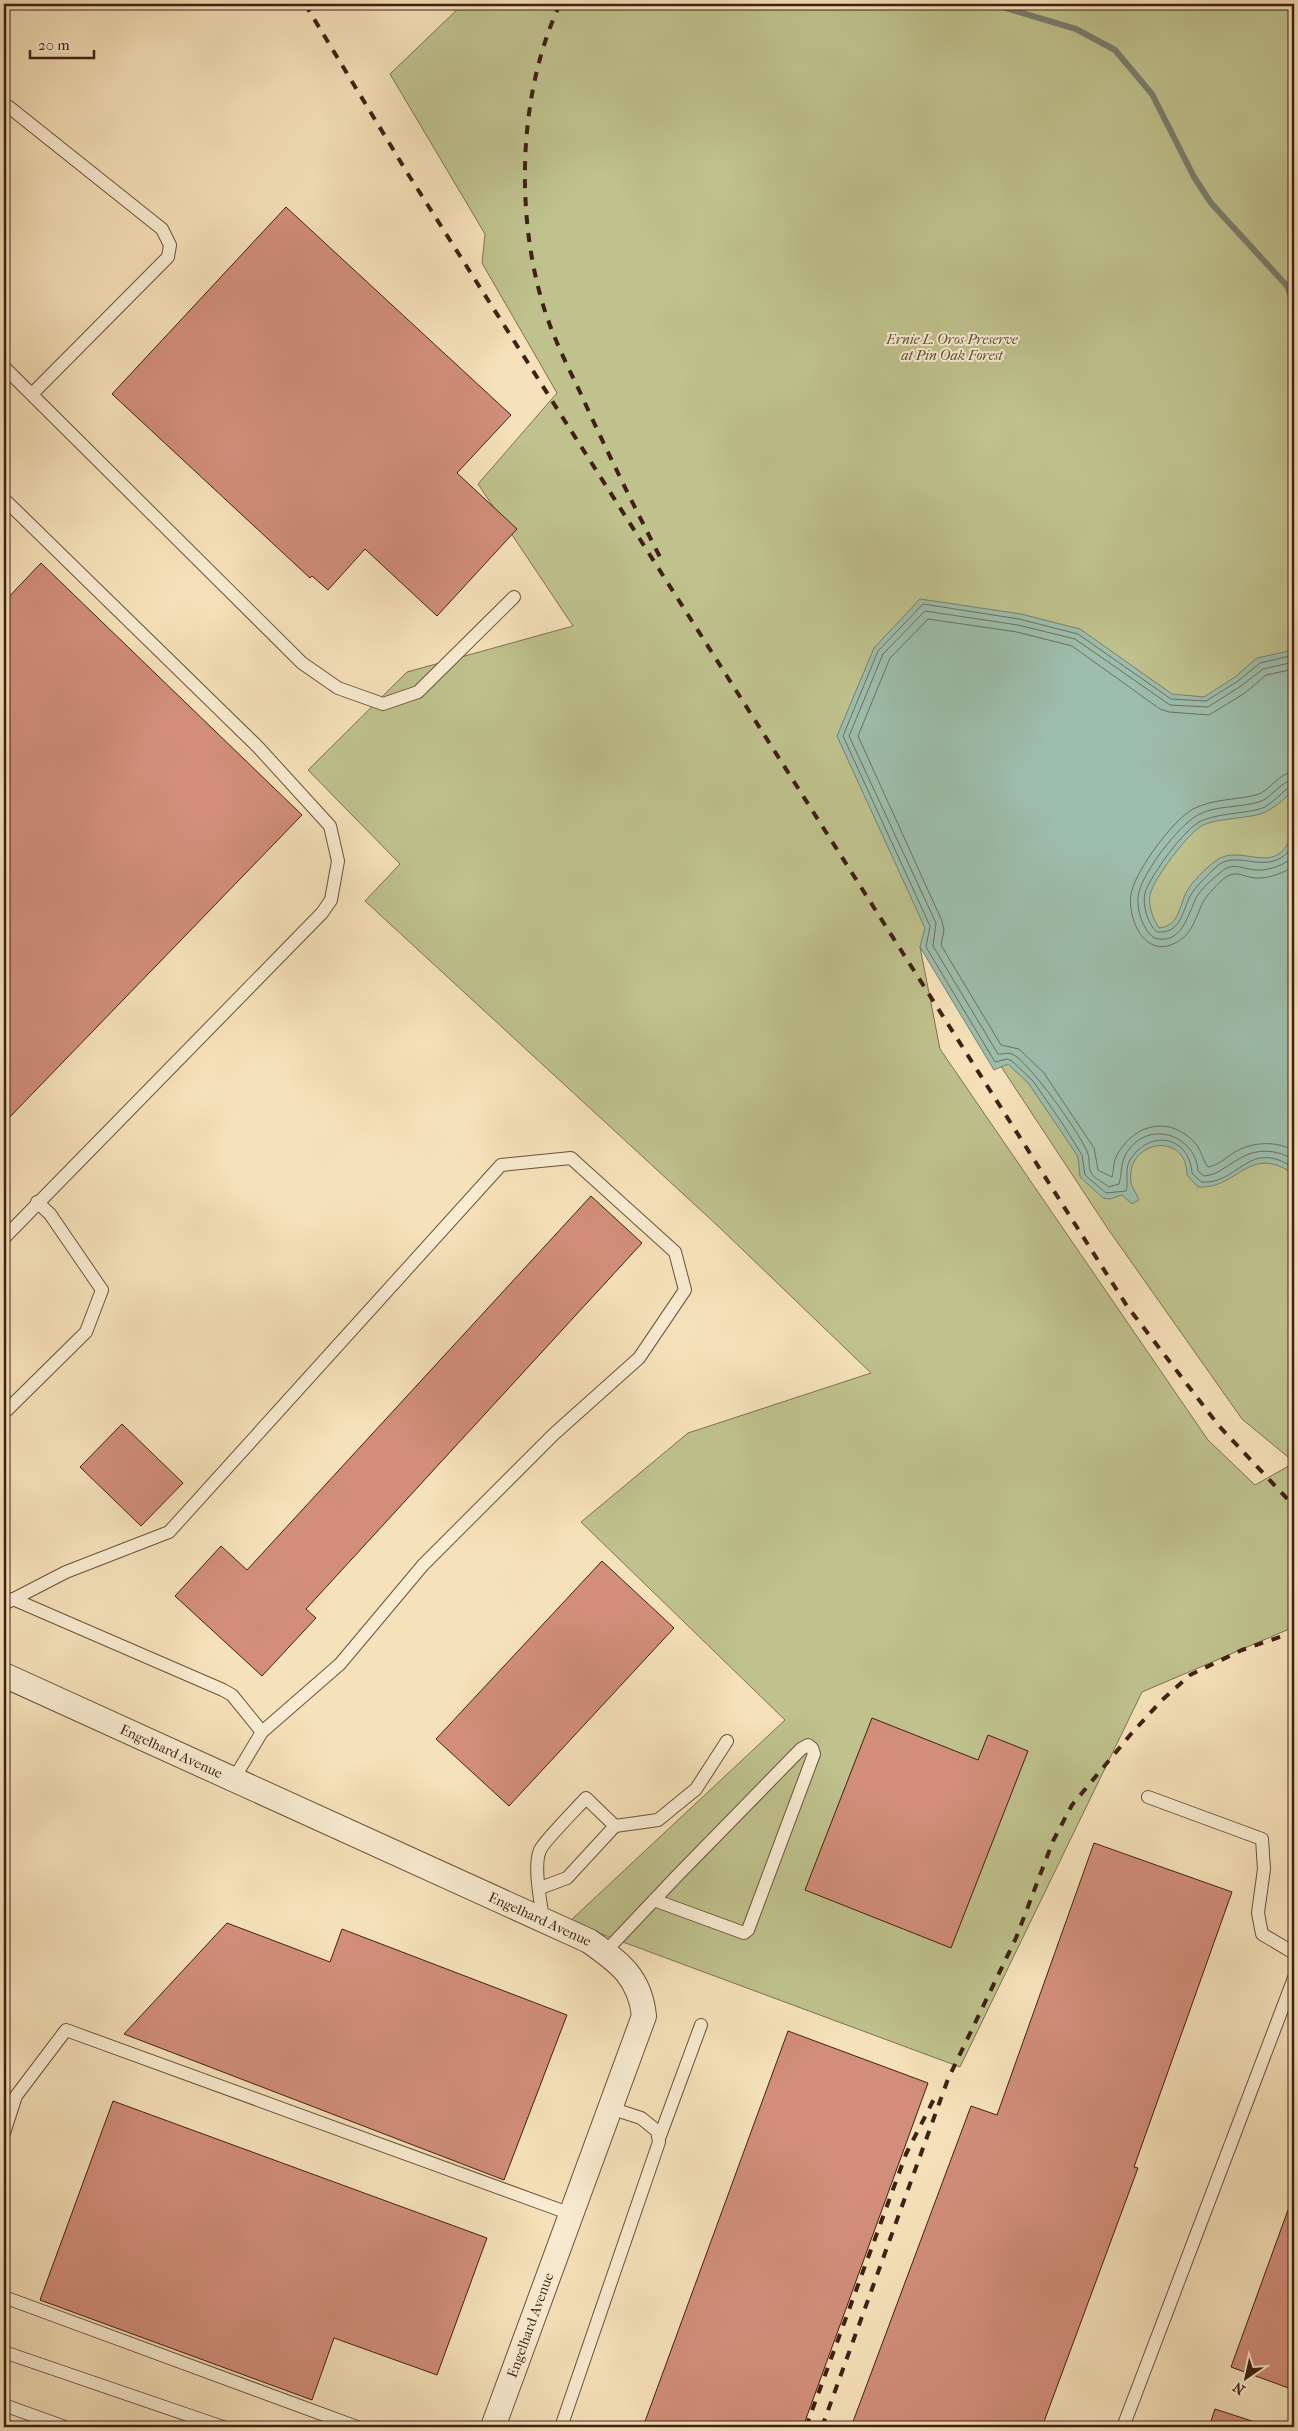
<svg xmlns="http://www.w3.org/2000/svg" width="1298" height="2431" viewBox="0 0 1298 2431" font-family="'IM FELL French Canon',serif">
<rect width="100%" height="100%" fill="#f6e2ba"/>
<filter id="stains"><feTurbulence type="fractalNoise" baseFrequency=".004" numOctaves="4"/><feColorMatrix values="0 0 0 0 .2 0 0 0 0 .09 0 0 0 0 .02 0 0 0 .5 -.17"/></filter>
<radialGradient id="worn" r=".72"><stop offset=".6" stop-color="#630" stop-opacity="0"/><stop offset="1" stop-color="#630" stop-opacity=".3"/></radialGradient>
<polygon fill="#bfc28d" stroke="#807150" points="463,4 1294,4 1294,1462 1242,1419 1108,1229 921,945 920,947 940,1049 1208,1440 1255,1485 1294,1463 1294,1627 1142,1692 960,2067 569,1922 785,1720 581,1522 688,1433 871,1373 719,1227 365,901 400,864 308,770 407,672 573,626 478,484 557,393 482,263 485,234 390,74"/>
<path fill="#9dbeac" stroke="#787f6f" d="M920,599l101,15 59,15 92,65 32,3 31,-20 22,-19 37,-8v140c-8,7 -17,16 -27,21 -13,8 -46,6 -64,14 -14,7 -50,54 -53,70 -2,11 3,24 9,33 21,-2 20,-23 28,-37 6,-10 18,-22 27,-29 28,-23 65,23 80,-35v347c-47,-31 -54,15 -96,13l-11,-12c0,-45 -62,-35 -56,7 1,6 6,12 8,18l-7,4 -10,-9 -12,4 -7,-1 -23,-21 -2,-20 -7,-11 -42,-62 -21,-20 -14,6 -74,-123 5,-19 -88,-192 37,-88z"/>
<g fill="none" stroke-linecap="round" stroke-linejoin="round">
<g stroke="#6e6f60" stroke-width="1">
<path d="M1294,655l-34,8 -22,18 -32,20 -35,-2 -93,-65 -59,-15 -96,-15 -45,47 -35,85 87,190 -4,21 69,115 12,-3 5,2 21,20 29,42 20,32 3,20 21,18 20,-2c3,-9 -2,-21 4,-31 19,-31 59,-25 62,13l9,9c38,3 47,-45 93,-14"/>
<path d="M1294,662l-31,7 -22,17 -33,21 -38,-2 -95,-66 -57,-14 -93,-14 -42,43 -34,82 87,187 -3,23 65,108c4,1 9,-2 14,0 15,5 71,83 76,100 2,6 0,13 3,19 3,5 13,10 18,14l10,-3c4,-14 0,-22 11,-36 23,-28 66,-11 68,23l6,5c14,-1 23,-11 35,-17 17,-11 38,-10 55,1"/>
<path d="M1294,669l-28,6 -21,18 -36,22 -40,-3 -9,-3 -88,-63 -55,-14 -89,-13 -38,39 -32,78 84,185 2,9 -3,15 60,100 18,4 25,24 50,75 4,22 14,7c2,-7 1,-15 5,-22 18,-32 53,-40 79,-11 6,8 7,17 12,23 11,-2 17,-9 27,-15 17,-10 42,-12 59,-1"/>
<path d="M1294,772c-17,1 -23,19 -38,23 -21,5 -44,4 -63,14 -20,11 -55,59 -61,81 -7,24 11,68 41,54 19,-8 22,-25 30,-42 4,-7 16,-20 23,-25 10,-7 18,0 29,1 13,1 29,-5 39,-12"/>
<path d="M1294,780c-14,1 -22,18 -35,22 -20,6 -45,3 -63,14 -19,12 -52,55 -57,76 -4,14 3,37 15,46 27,8 34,-23 42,-40 5,-9 16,-19 24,-25 12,-12 22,-4 36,-3 12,1 30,-5 38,-14"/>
<path d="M1294,786l-5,1c-7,6 -15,14 -24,20 -12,6 -47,6 -64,14 -16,7 -51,55 -56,72 -3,12 3,32 12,39 26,2 25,-24 35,-39 6,-9 16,-18 24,-26 22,-21 55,15 78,-23"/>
</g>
<g stroke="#787f6f" stroke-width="6">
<polyline points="992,4 1076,29 1115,50 1152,94 1194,177 1211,203 1288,287 1294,309"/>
<polyline points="1294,384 1294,389"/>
</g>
</g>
<g fill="#d28e7a" stroke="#402013">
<polygon points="286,207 511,415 457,473 517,529 437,616 365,549 328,590 312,576 310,578 112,394"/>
<polygon points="41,563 302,815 4,1123 4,602"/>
<polygon points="591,1196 642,1243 306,1609 316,1618 262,1676 175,1596 221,1546 247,1570"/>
<polygon points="122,1424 183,1483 141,1526 80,1467"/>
<polygon points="602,1561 674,1628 509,1806 436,1739"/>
<polygon points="872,1718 978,1760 988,1735 1028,1751 951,1948 805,1890"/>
<polygon points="1094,1843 1232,1892 1134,2167 1138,2168 1042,2427 851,2427 971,2106 997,2115"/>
<polygon points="227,1923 330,1962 342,1929 567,2015 504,2180 124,2034"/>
<polygon points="788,2031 928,2083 803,2427 643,2427"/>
<polygon points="113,2101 487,2238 437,2375 334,2338 312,2400 40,2300"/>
<polygon points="1292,2199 1294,2199 1294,2390 1231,2367"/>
<polygon points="1215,2409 1261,2424 1260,2427 1209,2427"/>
</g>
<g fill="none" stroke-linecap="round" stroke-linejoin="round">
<g stroke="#6e503d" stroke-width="14">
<g id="service">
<polyline points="4,106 9,107 162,229 170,245 168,257 32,394"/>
<polyline points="4,367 302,663 338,688 383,704 418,692 514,597"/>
<polyline points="4,499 258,747 330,826 338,861 331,900 322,913 4,1238"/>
<polyline points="4,1413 86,1332 102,1290 50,1214 37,1202"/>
<polyline points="13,1599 223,1690 232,1695 262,1732"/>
<polyline points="4,1604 66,1572 169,1532 501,1165 571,1158 675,1252 685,1290 639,1358 554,1434 423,1565 340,1664 262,1732 233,1780"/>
<polyline points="1148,1797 1262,1839 1264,1869 1258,1913 1262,1934 1294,1953"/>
<polyline points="615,1826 658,1820 696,1789 727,1741"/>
<path d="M540,1888l27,-10 48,-52 -29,-28c-9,10 -42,43 -46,52 -7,16 1,53 3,70"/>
<polyline points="605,1952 675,1878 801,1749 808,1745 812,1748 814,1754 748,1930 744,1933 654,1900"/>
<polyline points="4,2133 16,2096 66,2030 571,2214"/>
<polyline points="660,2136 701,2025"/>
<polyline points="4,2297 357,2427"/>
<polyline points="4,2352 223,2427"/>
<polyline points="4,2405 65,2427"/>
<polyline points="561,2427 659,2142 657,2131 641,2118 610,2108"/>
<polyline points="1123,2427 1294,1978"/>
</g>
</g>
<g stroke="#6e503d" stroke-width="26">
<g id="minor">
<path id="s1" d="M4,1675l585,266c30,21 51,36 55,75l-151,411"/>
</g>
</g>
<use href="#service" stroke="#f9ecd2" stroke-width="12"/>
<use href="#minor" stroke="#f9ecd2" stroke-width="24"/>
<g stroke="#402013" stroke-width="4" stroke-dasharray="9 9" stroke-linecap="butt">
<polyline points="305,4 408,174 1127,1306 1219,1426 1294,1506"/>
<path d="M560,4c-42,89 -45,211 -16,304 9,29 23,57 36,84 26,58 54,114 83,171"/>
<polyline points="806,2427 906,2154 937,2093"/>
<polyline points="822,2427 948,2079 1016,1938 1053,1841 1072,1805 1131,1734 1162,1700 1190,1675 1242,1650 1294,1632"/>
</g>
</g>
<g text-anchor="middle" stroke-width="4" stroke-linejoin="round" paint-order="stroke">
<g font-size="14" font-style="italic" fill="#604832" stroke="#f9ecd2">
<text x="952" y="344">Ernie L. Oros Preserve<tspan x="952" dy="16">at Pin Oak Forest</tspan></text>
</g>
<g font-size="14" fill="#402013" stroke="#f9ecd2">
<text dy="5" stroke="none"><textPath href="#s1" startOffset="184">Engelhard Avenue</textPath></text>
<text dy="5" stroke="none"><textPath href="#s1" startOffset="589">Engelhard Avenue</textPath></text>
<text transform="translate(530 2325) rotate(-70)" y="5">Engelhard Avenue</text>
</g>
</g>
<rect width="1298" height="2431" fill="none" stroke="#f6e2ba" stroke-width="20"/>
<rect x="5" y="5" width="1288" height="2421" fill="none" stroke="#402013" stroke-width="2.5"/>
<rect x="10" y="10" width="1278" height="2411" fill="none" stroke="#402013"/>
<g transform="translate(1246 2378) rotate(214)" stroke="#f9ecd2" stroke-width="4" paint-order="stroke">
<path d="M0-4L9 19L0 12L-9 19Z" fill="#402013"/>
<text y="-8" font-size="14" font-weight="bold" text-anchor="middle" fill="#402013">N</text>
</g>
<path d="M30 50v8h64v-8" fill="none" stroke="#402013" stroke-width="2.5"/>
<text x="38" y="50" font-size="15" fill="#402013" stroke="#f9ecd2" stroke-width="4" paint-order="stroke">20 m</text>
<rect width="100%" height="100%" filter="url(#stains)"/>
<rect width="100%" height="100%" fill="url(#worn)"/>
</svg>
